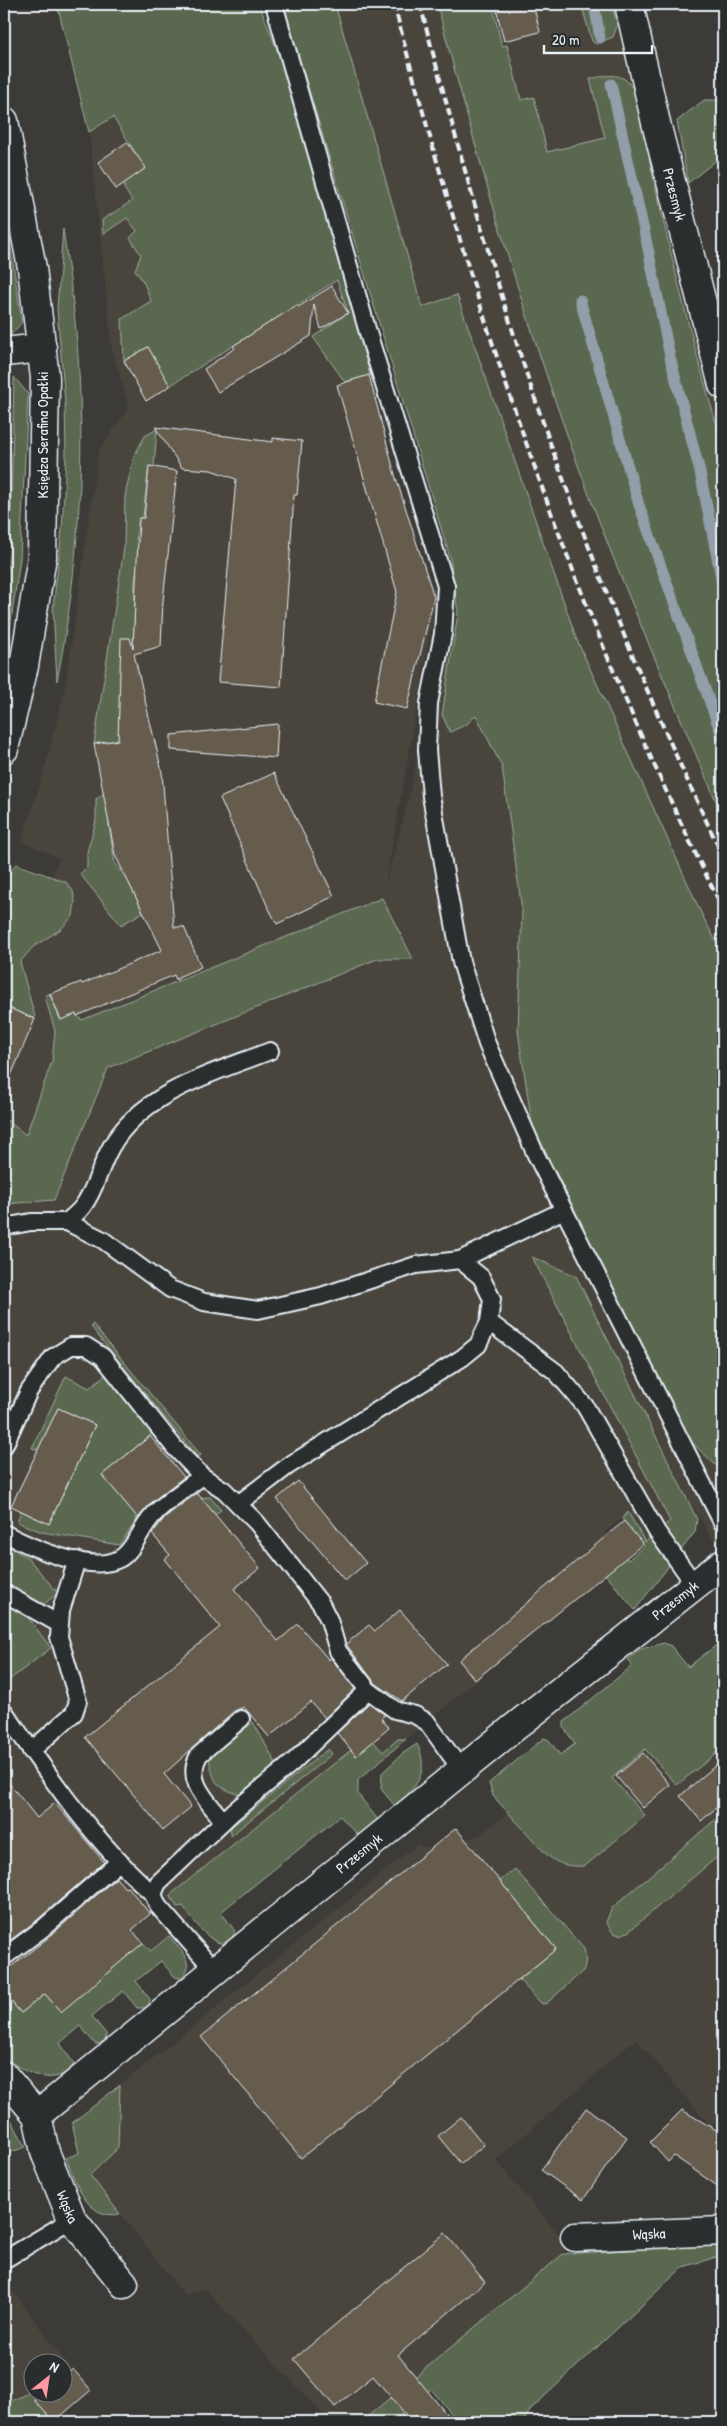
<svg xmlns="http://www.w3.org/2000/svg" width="727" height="2426" viewBox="0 0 727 2426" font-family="'Patrick Hand',sans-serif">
<rect width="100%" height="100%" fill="#3c3b37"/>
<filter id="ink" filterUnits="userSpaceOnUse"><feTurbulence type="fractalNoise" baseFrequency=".02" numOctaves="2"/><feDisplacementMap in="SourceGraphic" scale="10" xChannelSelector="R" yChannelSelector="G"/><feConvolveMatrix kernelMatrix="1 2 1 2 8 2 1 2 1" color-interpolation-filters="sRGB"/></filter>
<g filter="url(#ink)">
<g fill="#49453e">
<polygon points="309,4 628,4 723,413 723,1556 691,1504 645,1542 644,1546 622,1519 604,1532 607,1535 488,1635 504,1656 499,1662 150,1952 4,2046 4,1007 59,858 22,842 45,767 65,689 99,449 129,408 112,349 89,132 113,117 127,142 146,168 124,188 132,201 127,217 137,231 141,255 135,270 144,283 151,301 148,347 168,387 337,280 370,375 385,437 428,578 437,593 385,887 407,805 432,686 471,613"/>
<polygon points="688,1669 723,1687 723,2117 711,2127 636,2039 496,2160 565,2242 563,2254 361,2422 330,2422 205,2289 185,2296 90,2175 118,2148 120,2085 417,1845 432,1848 456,1828 466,1839 480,1835"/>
<polygon points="4,2279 71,2369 63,2377 62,2364 32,2364 32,2394 44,2394 35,2401 31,2392 4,2404"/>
</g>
<g fill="#5a6850" stroke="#a1aca4">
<polygon points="57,4 259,4 287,74 370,375 345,382 313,337 348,313 337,280 168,387 148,347 124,361 122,319 151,301 144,283 135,270 141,255 130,238 137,231 127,218 103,234 102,220 132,201 124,188 124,183 145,168 113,117 89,132"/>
<polygon points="283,4 335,4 422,307 457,295 577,640 703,917 723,954 723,1472 686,1437 532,1124 518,1031 522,910 502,767 476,715 467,724 450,732 442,715 458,613 450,558"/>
<path d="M437,4h55l10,42 5,-1 14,55 13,-3 13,55 58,-14 -15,-59c22,-5 36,-8 46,16 24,118 52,236 87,351v371c-51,-118 -103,-236 -147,-357 -54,-149 -99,-303 -139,-456z"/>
<polygon points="581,4 612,4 617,26 613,37 596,44 592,41"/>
<polygon points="704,100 723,100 723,155 688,183 677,121"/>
<polygon points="4,204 22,322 11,335 4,301"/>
<path d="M63,229c5,38 11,75 14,113 9,114 2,227 -20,339l-4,-72 9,-80 4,-72 -1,-55 -8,-93z"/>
<polygon points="14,377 28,394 20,559 4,669 4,593 10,550"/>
<polygon points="157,429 154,467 149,466 143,517 139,518 136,540 141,542 135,581 134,639 125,738 94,744 124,548 125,496 134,456 145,436"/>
<polygon points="104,793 115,864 127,879 143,912 121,925 80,874 87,867 87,852 96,821 96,799"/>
<polygon points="16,864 66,882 73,891 75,902 73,916 61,929 33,947 20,962 35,1017 29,1033 24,1014 4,1007 4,889 11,870"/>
<polygon points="382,898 413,959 377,959 108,1068 54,1200 4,1204 4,1118 26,1135 52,1061 55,1031 45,997 49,993 60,1019 75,1014 82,1020"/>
<polygon points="532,1257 576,1276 697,1519 695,1532 635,1610 605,1574 626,1557 628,1560 644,1546 622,1519 628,1512 645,1542 670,1521"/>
<polygon points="93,1324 99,1332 201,1455 197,1457 95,1332 91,1326"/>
<polygon points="105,1375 153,1433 102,1475 136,1515 137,1520 119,1545 42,1532 17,1522 21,1511 49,1524 95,1425 58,1408 38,1450 32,1448 66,1376 89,1388"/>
<polygon points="210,1497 221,1510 200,1526 157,1531 154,1527 186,1499"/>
<polygon points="4,1544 27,1557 58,1593 43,1605 4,1582"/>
<polygon points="4,1603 27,1616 51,1648 4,1684"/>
<path d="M723,1640v108l-46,37 -32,-36 -33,29 33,38 -60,50c-15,1 -26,-1 -38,-11l-54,-59 -4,-13 55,-45 5,2 11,15 15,-11 -11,-16v-6l68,-56 -4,-7 13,-10 23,-6 7,3 17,21z"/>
<path d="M253,1722l24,43 -37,30c-25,-9 -26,-11 -31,-37z"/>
<path d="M398,1739h8l-48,41v14l20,26 -18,14h-3l-17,-18 -119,96 14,19c-12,35 -44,-14 -52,-25l-6,1 -7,-12 181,-145 22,-9 10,11z"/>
<path d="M417,1744c14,28 -2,45 -22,62l-14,-17 1,-16 20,-19z"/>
<polygon points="328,1749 332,1754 230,1836 231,1827"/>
<polygon points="723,1813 723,1852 628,1932 620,1935 613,1933 606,1922 612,1908"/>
<polygon points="515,1869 584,1949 586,1958 584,1970 547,2003 542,2004 519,1980 556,1949 500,1881"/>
<path d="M169,1936c9,11 30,30 11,42l-5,-1 -14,-16 -25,20 14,18 -1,6 -4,3h-8l-14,-17 -31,25 14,18v5l-7,5h-4l-15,-18 -20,17 14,21c-16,26 -54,9 -70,-9v-62l17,20 24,-19 16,17 82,-68 8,8z"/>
<path d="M120,2085l-2,63 -28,27 30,39c-33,7 -45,-32 -54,-56l13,-5 -7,-30z"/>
<polygon points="4,2107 26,2147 5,2154 4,2154"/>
<polygon points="723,2244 723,2255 683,2267 531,2409 523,2422 451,2422 455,2418 431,2389 401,2414 407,2422 361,2422 563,2254"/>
<polygon points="32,2392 35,2401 54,2422 4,2422 4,2404"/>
</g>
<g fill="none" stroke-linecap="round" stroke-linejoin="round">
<g stroke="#929ea9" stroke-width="11">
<polyline points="594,4 600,38"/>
<polyline points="611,84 647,244 670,357 700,472 723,587"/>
<polyline points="580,300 639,505 723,739"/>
</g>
</g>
<g fill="#665b4d" stroke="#e8f1f8">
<polygon points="495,4 533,4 540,32 504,41"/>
<polygon points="127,142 146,168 116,189 98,162"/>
<polygon points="332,286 348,313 321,329 314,305 311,336 218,392 204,369 235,348 233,346 297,305 298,307"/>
<polygon points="148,347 170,386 146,401 124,361"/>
<polygon points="369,375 395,475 434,597 407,709 374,702 397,592 337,385"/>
<polygon points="155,427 273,442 273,438 302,441 297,495 294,495 281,687 218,682 236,479 211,470 182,468"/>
<polygon points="149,466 177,471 163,601 161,646 134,654 162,772 174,927 184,927 201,967 178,977 178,979 176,980 174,975 77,1016 76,1014 61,1020 50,994 81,982 82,984 162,950 115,855 94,744 118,740 121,638 130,638 133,648 139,518 144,518"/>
<polygon points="278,724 276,758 171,750 171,735"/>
<polygon points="274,773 334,896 277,924 267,905 220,798"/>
<polygon points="4,1006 35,1019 4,1092"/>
<polygon points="58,1408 95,1425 49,1524 11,1506"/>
<polygon points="150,1436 184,1477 152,1502 138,1518 102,1475"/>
<polygon points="298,1481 366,1563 345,1581 277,1499"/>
<polygon points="197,1493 260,1568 234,1589 278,1641 298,1624 329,1660 331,1658 355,1689 325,1718 311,1702 269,1737 244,1707 234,1711 164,1774 191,1807 163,1830 85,1737 220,1627 165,1559 170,1555 152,1534 165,1517"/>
<polygon points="624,1521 643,1544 475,1680 459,1660"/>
<polygon points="400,1610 447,1664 402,1701 375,1683 346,1644 369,1625 375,1631"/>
<polygon points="369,1703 385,1715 381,1718 389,1728 356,1756 337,1733"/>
<polygon points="643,1753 670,1785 643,1808 616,1776"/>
<polygon points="723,1759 723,1802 701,1821 680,1796"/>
<polygon points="4,1777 37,1818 55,1803 104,1862 36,1921 4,1945"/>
<polygon points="456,1828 556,1949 301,2158 201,2037"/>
<polygon points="116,1878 125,1888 128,1887 150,1914 132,1930 143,1943 61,2012 45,1994 21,2013 4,1993 4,1972 49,1937"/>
<polygon points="586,2108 627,2137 583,2200 541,2170"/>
<polygon points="682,2110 723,2134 723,2190 674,2156 668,2162 650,2142"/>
<polygon points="461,2117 484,2145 461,2164 438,2136"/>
<polygon points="445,2233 485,2282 398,2355 453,2422 412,2422 373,2376 335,2407 294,2359"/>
<polygon points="73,2369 91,2390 54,2422 35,2401 44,2394 62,2394 62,2377"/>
</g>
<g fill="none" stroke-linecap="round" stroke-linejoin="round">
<g stroke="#e8f1f8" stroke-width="20">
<g id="lane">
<polyline points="274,4 369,336 446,586 443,634 429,703 427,750 431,796 461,962 487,1044 536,1155 723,1524"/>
<path d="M67,1222c5,-5 12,-10 16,-16 13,-17 17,-40 28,-59 31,-55 103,-74 159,-96"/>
<polyline points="4,1227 31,1222 67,1222 103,1240 170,1289 204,1302 258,1310 321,1296 416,1265 460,1260 481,1277 492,1299 489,1322 478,1345 462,1358 288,1466 238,1504"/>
<polyline points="460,1260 564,1210"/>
<polyline points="489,1322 556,1372 585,1406 657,1532 695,1585"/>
<polyline points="4,1446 29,1391 53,1357 71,1346 86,1346 103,1357 174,1447 202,1476 224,1490 257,1523 321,1604 329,1620 338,1651 368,1690 395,1710 415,1715 427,1722 462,1771"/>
<path d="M4,1533c26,14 87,41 115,26 12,-6 20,-25 28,-36 13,-19 37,-32 55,-47"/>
<polyline points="4,1593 59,1624"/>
<path d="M4,1711c45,65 90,131 149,183"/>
<polyline points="31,1751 74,1713 78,1701 59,1637 61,1610 77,1560"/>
<path d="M223,1821c-15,-20 -39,-40 -24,-66l42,-36"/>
<polyline points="4,1957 42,1929 119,1862"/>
<polyline points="215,1971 158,1906 153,1894 158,1883 233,1812 292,1763 368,1690"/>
<polyline points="4,2260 72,2219"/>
</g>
</g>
<g stroke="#e8f1f8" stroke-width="31">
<g id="street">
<path id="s1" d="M629,4l27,119 67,262"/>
<polyline points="4,352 42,348"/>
<path id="s2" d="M4,2076l33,39 8,37 27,67 52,65"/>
<path id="s3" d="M37,2115l479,-389 207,-163"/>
<path id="s4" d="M575,2237l148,-6"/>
</g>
</g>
<g stroke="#e8f1f8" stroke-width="31">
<polyline id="secondary" points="4,121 32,268 45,378 42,557 24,666 4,749"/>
</g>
<use href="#lane" stroke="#2a2d2e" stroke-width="16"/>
<use href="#street" stroke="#2a2d2e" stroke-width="28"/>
<use href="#secondary" stroke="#2a2d2e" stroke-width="28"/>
<g stroke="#e8f1f8" stroke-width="4" stroke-dasharray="8 4" stroke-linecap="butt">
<path d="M394,4c82,315 182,614 329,905"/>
<path d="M420,4c44,167 90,334 151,496 45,121 96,240 152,356"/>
</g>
</g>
</g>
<g text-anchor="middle" stroke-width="4" stroke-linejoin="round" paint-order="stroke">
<g font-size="15" fill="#e8f1f8" stroke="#2a2d2e">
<text dy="5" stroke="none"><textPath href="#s1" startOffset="196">Przesmyk</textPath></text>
<text transform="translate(43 435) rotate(-90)" y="5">Księdza Serafina Opałki</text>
<text dy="5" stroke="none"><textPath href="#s3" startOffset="820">Przesmyk</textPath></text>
<text dy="5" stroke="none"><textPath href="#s3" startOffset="415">Przesmyk</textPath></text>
<text dy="5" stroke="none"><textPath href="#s2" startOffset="148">Wąska</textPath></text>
<text dy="5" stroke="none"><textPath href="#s4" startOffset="74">Wąska</textPath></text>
</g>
</g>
<rect width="727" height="2426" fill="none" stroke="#2a2d2e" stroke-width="20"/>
<rect x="10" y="10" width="707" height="2406" fill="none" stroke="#e8f1f8" stroke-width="2" filter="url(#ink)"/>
<g transform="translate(48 2378) rotate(30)"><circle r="24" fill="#2a2d2e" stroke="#767b7f"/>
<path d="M0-4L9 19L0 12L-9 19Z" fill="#ff9aa2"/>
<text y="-8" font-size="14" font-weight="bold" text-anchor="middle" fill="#e8f1f8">N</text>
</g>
<path d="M544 45v8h108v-8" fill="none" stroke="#e8f1f8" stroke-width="2.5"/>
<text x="552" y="45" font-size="15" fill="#e8f1f8" stroke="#2a2d2e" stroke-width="4" paint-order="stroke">20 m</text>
</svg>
